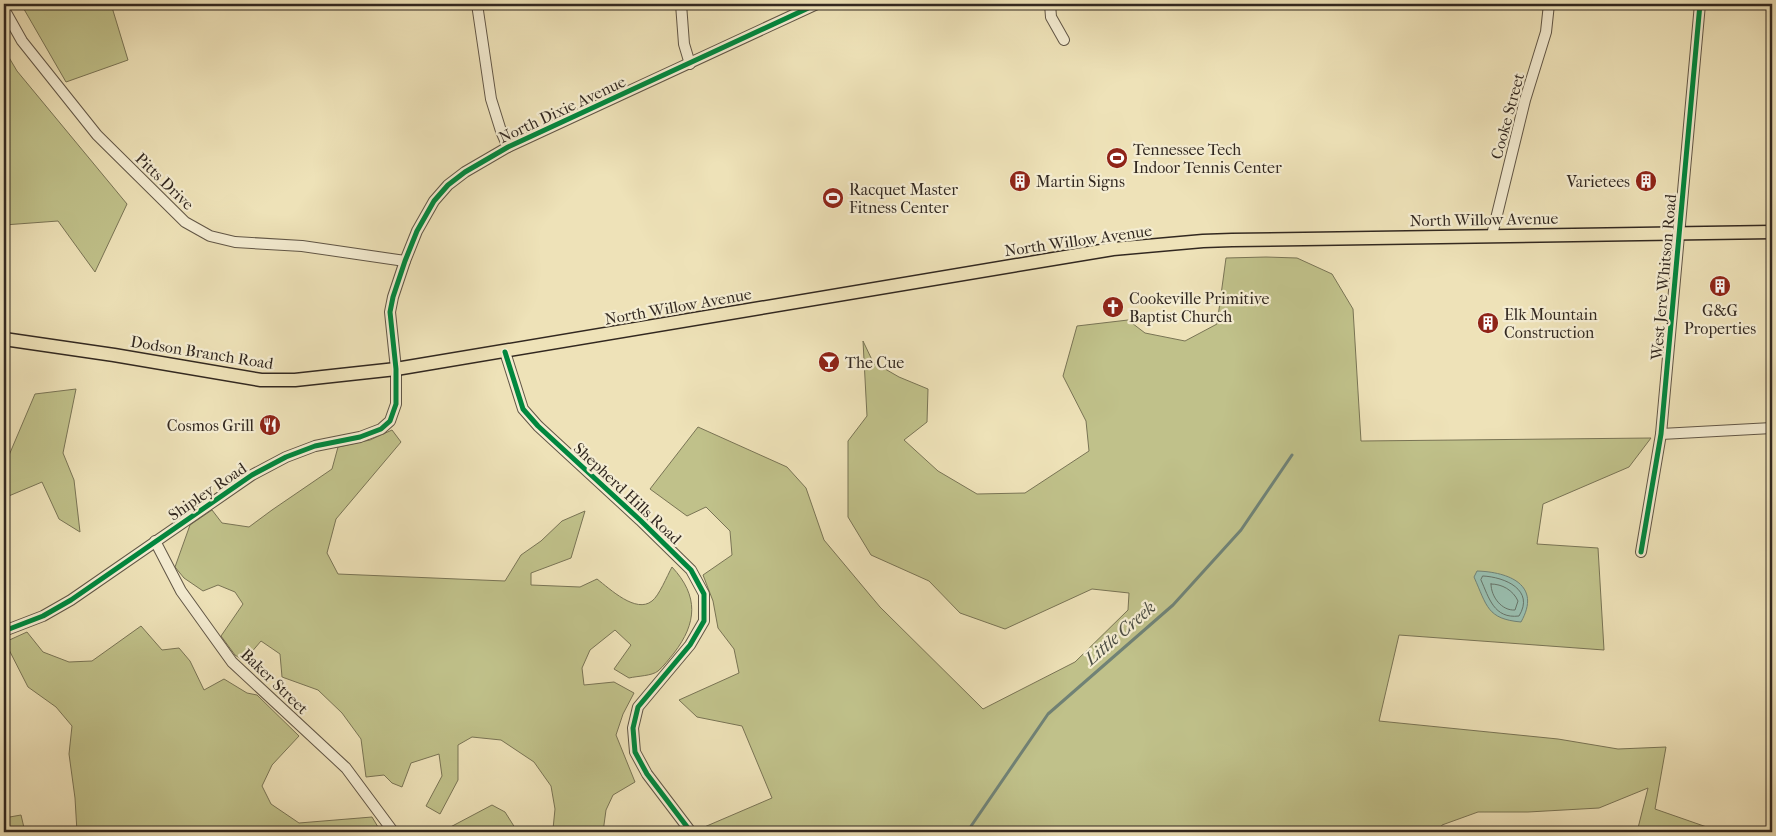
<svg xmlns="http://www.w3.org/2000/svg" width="1776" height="836" viewBox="0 0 1776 836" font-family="'IM FELL French Canon',serif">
<rect width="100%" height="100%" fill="#eee2b8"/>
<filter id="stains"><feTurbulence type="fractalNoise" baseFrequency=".004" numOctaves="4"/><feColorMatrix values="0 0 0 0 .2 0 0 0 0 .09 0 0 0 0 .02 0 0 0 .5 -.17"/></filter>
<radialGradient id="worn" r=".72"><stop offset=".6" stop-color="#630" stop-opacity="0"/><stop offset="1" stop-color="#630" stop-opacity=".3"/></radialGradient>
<g fill="#c0c18a" stroke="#797455">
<polygon points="21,4 111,4 128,60 66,82"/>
<polygon points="4,49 17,71 127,204 95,272 58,221 4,225"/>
<polygon points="1266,257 1297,258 1332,274 1353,309 1361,441 1651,438 1629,467 1543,504 1537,544 1598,548 1604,650 1399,635 1379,721 1558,739 1618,749 1666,747 1655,809 1721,832 1637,832 1648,788 1599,808 1528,812 1478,812 1442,825 1439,832 705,832 702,828 772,798 742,726 697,717 679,700 739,673 734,649 718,628 713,601 703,575 732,555 730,531 706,507 687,516 650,489 698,427 787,467 806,488 824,540 880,607 983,709 1075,662 1128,610 1129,593 1092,589 1005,629 960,613 929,581 871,555 848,517 848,441 867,416 863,341 873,362 899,377 928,389 927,422 904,440 938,471 977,494 1025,493 1089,451 1086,421 1063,376 1077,326 1128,320 1145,333 1185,341 1217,324 1226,258"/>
<polygon points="76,389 63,453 74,480 80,532 59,519 42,482 4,498 4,467 35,394"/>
<path d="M392,430l9,12 -65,77 -9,34 11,21 167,7 16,-26 20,-14 21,-20 23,-10 -14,47 -40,15v12l49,2 17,-8c13,10 39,35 55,22 7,-5 15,-25 20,-34 27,29 25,56 2,86 -5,6 -10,13 -16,18 -6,5 -21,5 -29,7l-15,-9 17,-24 -16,-15 -25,20 -8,18 2,17 30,-3 20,11 -11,21 -7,21 19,47 -22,13 -7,15 -3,22h-55l5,-3 2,-20 -4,-23 -17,-24 -33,-22 -29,-3 -14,8v35l-18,34 -14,-8 16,-30 -3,-22 -28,9 -9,24 -10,-4 -8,-8 -18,2 -5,-38 -19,-26 -24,-23 -36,-13 -2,-23 -19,-13 -17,20 -9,-6 -14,-19 22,-32 -8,-12 -17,-7 -15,6 -19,-13 -9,-11 15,-42 22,-15 10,13 27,4 23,-17 60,-41 6,-22 32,-7z"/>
<polygon points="141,626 162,650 179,648 190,661 204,690 224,679 247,693 257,695 299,736 272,765 262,786 271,804 299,823 372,817 381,832 77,832 75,798 69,754 72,726 56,707 28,687 5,642 27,632 43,652 69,662 92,661"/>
<polygon points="492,805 505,812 517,831 519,832 441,832"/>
<polygon points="21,815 25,832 4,832 4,818"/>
</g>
<path fill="#99beaf" stroke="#708276" d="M1477,571c32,1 65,14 44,51 -34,-3 -34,-16 -47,-45z"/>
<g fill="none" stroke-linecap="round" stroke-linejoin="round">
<g stroke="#667368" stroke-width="1">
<path d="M1483,576c22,1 52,14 36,40 -25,3 -30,-18 -38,-36z"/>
<path d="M1491,584c11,0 22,6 27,17l-3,9c-13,1 -24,-13 -24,-26z"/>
</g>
<polyline stroke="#708276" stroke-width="3" points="967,832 1048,714 1173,605 1241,530 1292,455"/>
<g stroke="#615646" stroke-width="12">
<g id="minor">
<polyline points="477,4 491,99 501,131 508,147"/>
<polyline points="681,4 684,44 690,64"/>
<polyline points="1050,4 1051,17 1064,40"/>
<polyline points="4,9 22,41 97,135 185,222 210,236 235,242 302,246 405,261"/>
<polyline points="1492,235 1525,100 1546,32 1549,4"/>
<polyline points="505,352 523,409 538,426 640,520 691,570 704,594 704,621 690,645 638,707 633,728 635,752 647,774 691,832"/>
<polyline points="1661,434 1772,428"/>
<polyline points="155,541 181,591 232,662 346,768 392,830"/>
<polyline points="1641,552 1661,434 1700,4"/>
<polyline points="4,631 43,616 71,600 252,475 286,457 315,446 360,437 381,429 390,421 396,404 396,369 390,312 393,297 405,261 417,231 434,201 448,185 465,172 508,147 817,4"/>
</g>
</g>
<g stroke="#322820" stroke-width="15">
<polyline id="major" points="4,339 114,355 261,380 295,380 396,369 1113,249 1203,241 1232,240 1772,232"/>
</g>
<use href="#minor" stroke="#f4ecd1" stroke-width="10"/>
<use href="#major" stroke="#eee2b8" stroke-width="12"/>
<g stroke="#f4ecd1" stroke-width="8">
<g id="cycleway">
<polyline points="505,352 523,409 538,426 640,520 691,570 704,594 704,621 690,645 638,707 633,728 635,752 647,774 691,832"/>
<polyline points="1641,552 1661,434 1700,4"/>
<polyline points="4,631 43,616 71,600 252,475 286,457 315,446 360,437 381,429 390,421 396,404 396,369 390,312 393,297 405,261 417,231 434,201 448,185 465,172 508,147 817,4"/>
</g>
</g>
<use href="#cycleway" stroke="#00873e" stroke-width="5"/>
</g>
<defs>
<g id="stadium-disc" transform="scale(1.125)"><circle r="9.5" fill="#8f2418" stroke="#f4ecd1"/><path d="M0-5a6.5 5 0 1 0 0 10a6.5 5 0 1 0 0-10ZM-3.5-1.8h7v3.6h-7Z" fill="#fff"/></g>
<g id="building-disc" transform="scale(1.125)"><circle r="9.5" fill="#8f2418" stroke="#f4ecd1"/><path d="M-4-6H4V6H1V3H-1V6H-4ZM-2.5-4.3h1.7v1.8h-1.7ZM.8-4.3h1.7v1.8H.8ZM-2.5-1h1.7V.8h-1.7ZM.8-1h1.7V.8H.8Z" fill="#fff"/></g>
<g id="church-disc" transform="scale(1.125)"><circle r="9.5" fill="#8f2418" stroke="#f4ecd1"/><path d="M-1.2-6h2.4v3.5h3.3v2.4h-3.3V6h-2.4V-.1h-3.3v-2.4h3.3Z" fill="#fff"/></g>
<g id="bar-disc" transform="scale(1.125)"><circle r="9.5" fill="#8f2418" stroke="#f4ecd1"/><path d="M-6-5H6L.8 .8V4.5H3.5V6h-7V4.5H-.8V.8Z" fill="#fff"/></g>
<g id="restaurant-disc" transform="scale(1.125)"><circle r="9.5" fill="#8f2418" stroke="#f4ecd1"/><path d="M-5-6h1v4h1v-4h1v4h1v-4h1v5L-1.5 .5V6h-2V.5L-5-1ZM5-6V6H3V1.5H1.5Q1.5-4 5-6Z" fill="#fff"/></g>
</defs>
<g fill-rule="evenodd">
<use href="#stadium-disc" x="1117" y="158"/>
<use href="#building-disc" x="1020" y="181"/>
<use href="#building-disc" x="1646" y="181"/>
<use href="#stadium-disc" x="833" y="198"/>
<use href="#building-disc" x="1720" y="286"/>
<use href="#church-disc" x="1113" y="307"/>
<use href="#building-disc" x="1488" y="323"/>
<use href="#bar-disc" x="829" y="362"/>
<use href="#restaurant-disc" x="270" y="425"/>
</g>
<g text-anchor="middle" stroke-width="4.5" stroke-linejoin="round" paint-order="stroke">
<g font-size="16" fill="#322820" stroke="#f4ecd1">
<text transform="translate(562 109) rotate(-25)" y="6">North Dixie Avenue</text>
<text transform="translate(1507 116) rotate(-75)" y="6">Cooke Street</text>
<text transform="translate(165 181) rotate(44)" y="6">Pitts Drive</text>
<text transform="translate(1484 219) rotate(-1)" y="6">North Willow Avenue</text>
<text transform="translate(1078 240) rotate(-8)" y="6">North Willow Avenue</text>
<text transform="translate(1663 277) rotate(-85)" y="6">West Jere Whitson Road</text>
<text transform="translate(678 306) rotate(-10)" y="6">North Willow Avenue</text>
<text transform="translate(202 352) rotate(9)" y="6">Dodson Branch Road</text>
<text transform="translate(207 491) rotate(-34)" y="6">Shipley Road</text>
<text transform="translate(628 493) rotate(43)" y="6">Shepherd Hills Road</text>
<text transform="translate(275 681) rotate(44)" y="6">Baker Street</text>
</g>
<g font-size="16" fill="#322820" stroke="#f4ecd1" text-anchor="start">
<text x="1133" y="155">Tennessee Tech<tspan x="1133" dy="18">Indoor Tennis Center</tspan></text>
<text x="1036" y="187">Martin Signs</text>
<text x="1630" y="187" text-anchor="end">Varietees</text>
<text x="849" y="195">Racquet Master<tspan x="849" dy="18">Fitness Center</tspan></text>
<text x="1129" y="304">Cookeville Primitive<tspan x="1129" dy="18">Baptist Church</tspan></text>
<text x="1720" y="316" text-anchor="middle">G&amp;G<tspan x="1720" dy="18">Properties</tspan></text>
<text x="1504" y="320">Elk Mountain<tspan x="1504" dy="18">Construction</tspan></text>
<text x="845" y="368">The Cue</text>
<text x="254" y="431" text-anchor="end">Cosmos Grill</text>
</g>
<g font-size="18" font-style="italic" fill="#4c4e44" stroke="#f4ecd1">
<text transform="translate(1120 633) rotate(-41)" y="6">Little Creek</text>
</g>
</g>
<rect width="1776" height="836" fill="none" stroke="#eee2b8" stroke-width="20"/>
<rect x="5" y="5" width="1766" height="826" fill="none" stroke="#322820" stroke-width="2.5"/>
<rect x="10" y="10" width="1756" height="816" fill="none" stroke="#322820"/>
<rect width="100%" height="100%" filter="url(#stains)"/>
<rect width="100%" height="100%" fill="url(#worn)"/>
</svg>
